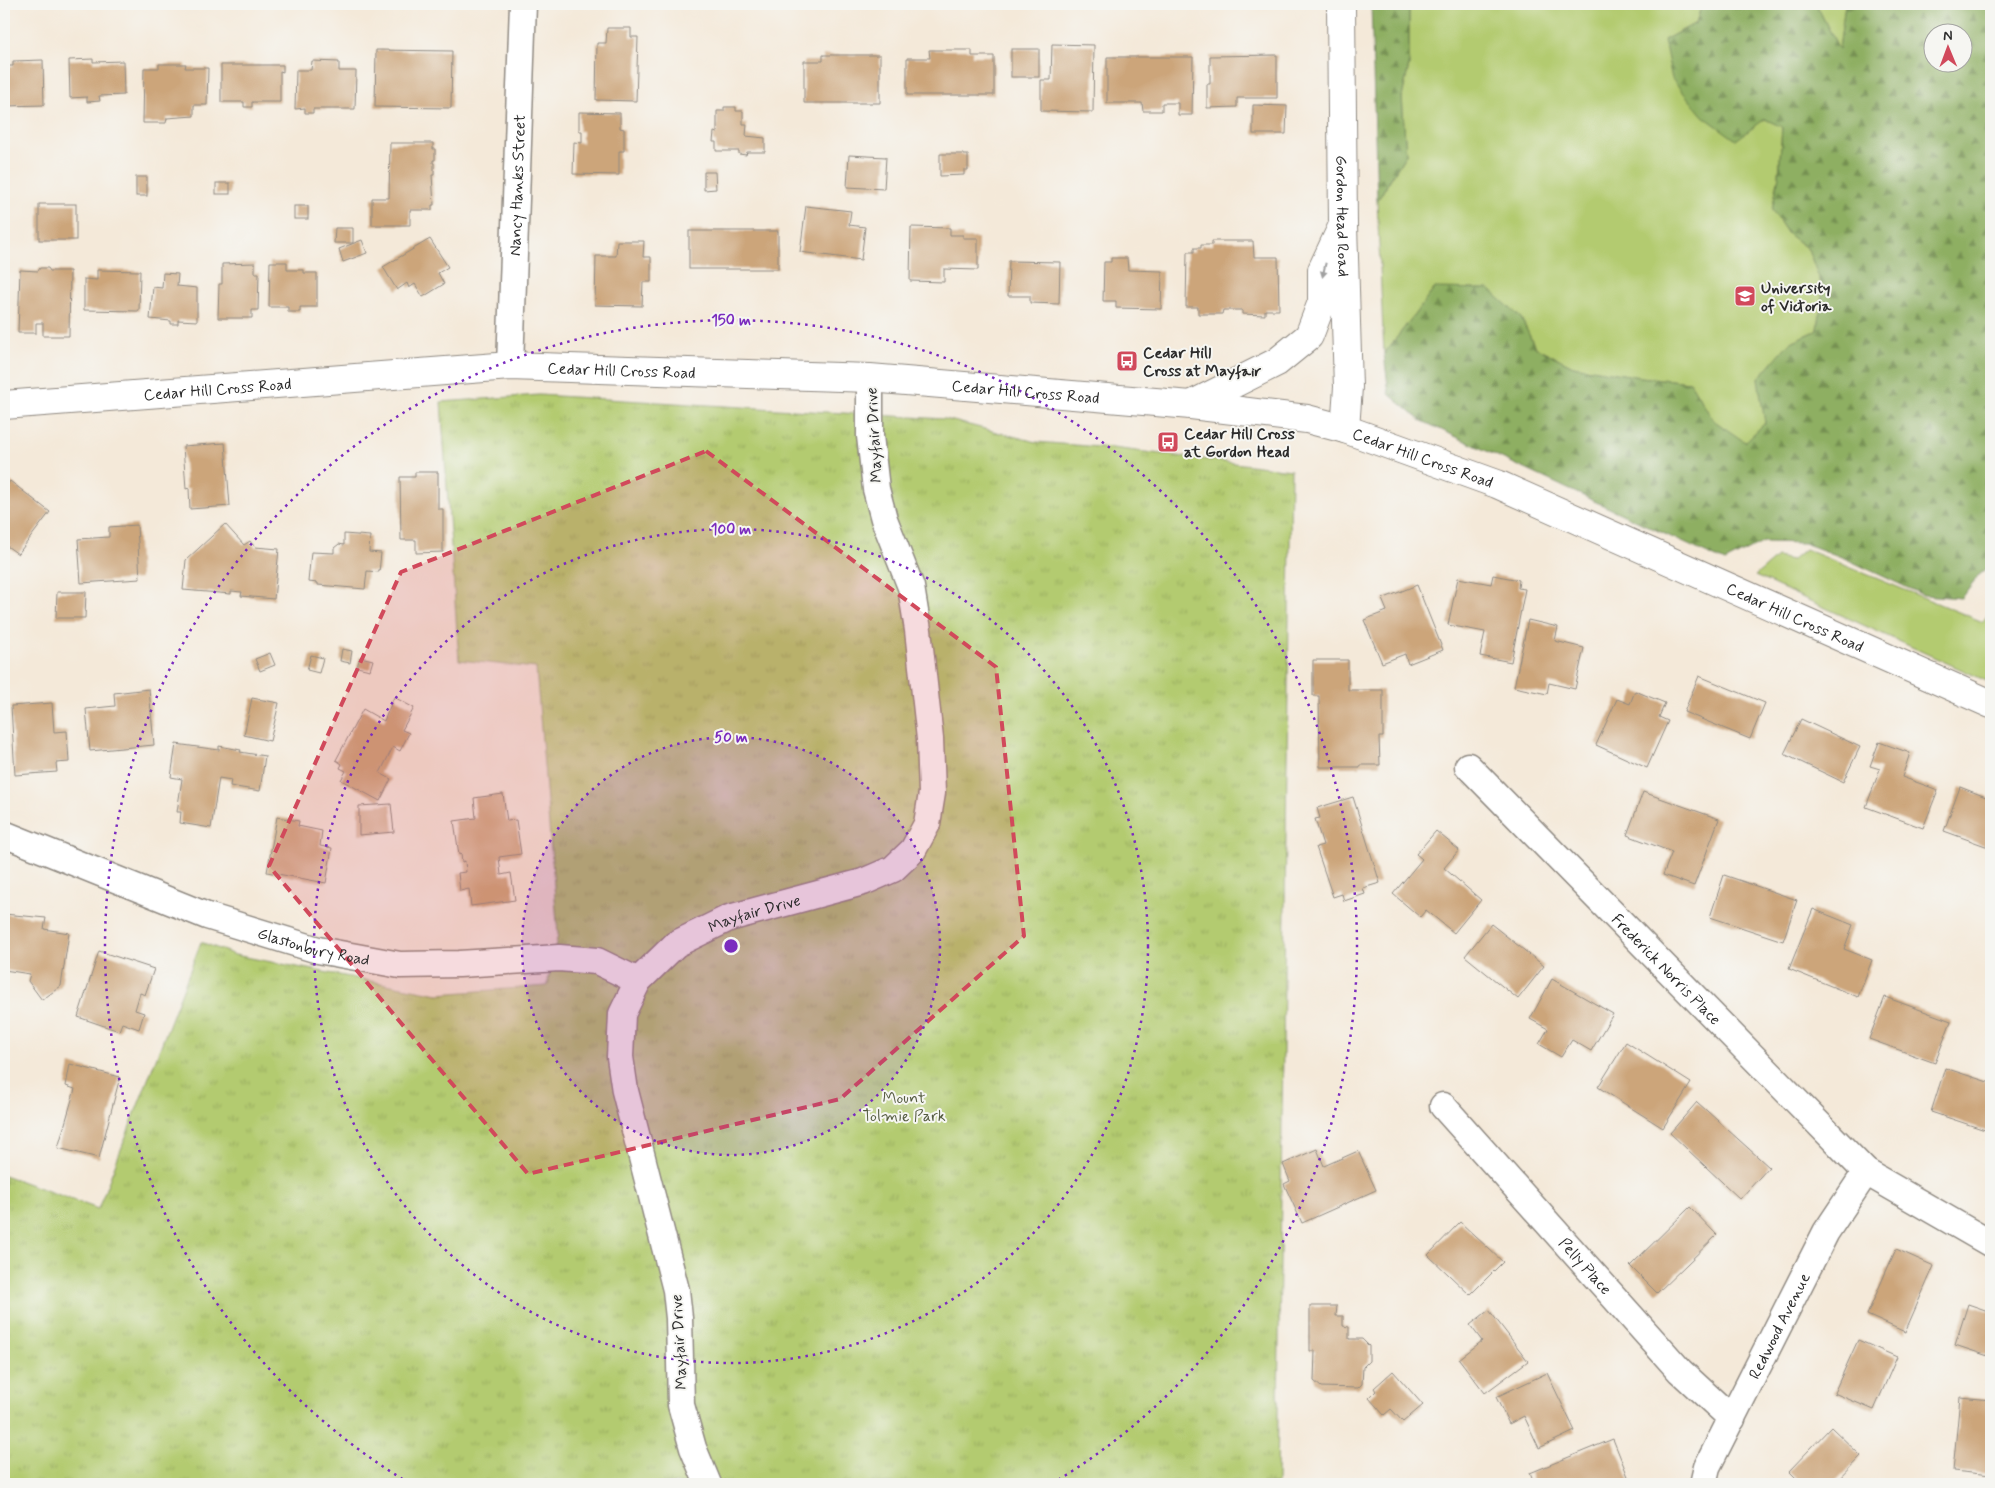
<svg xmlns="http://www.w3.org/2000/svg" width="1995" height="1488" viewBox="0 0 1995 1488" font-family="Mynerve,sans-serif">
<defs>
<pattern id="forest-firs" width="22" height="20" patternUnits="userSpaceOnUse" patternTransform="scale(1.25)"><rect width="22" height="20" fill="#8eaf62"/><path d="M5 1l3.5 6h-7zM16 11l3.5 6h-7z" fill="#748f51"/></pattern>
<pattern id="park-tufts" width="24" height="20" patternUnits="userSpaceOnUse" patternTransform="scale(1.25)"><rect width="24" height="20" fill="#b3cb70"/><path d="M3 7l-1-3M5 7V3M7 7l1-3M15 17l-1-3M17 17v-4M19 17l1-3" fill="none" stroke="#9aae61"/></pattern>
</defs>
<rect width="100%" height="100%" fill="#f6f6f2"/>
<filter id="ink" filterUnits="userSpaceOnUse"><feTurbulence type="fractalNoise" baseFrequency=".02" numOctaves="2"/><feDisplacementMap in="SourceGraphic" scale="10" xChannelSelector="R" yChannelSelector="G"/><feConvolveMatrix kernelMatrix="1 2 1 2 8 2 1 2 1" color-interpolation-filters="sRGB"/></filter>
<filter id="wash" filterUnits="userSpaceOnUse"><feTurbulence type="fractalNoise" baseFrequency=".0096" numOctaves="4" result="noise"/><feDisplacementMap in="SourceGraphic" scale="20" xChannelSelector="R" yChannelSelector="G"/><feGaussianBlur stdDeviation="1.12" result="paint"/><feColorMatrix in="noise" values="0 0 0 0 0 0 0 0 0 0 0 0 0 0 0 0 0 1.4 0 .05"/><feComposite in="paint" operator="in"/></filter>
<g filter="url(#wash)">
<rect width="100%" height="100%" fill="#f4e9d9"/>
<g fill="#b3cb70" stroke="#6f7b4e">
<polygon points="1409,4 1702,4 1696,23 1664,40 1765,119 1782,127 1779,176 1772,210 1788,234 1808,249 1823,288 1818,330 1789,343 1765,423 1745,443 1713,420 1690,382 1640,377 1573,366 1535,347 1521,318 1435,288 1384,354 1377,201 1406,154 1402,97 1409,65"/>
<polygon points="1816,4 1845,4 1839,50"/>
<polygon points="1805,549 1983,622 1991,610 1991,683 1755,576 1777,557 1792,560"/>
</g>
<g fill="url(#forest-firs)" stroke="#5c6d46" fill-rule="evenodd">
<polygon points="1371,4 1409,4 1409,65 1402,97 1406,154 1377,201"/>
<path d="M1702,4h114l23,45 6,-45h146v561l-13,11 -17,22 -38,-3 -79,-37 -40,-15 -40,-1 -39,20 -305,-142 -31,-26 -5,-40 51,-66 54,1 32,29 14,29 38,19 67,11 50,5 23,38 32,22 20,-19 -7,-44 31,-36 29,-13 5,-42 -15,-39 -20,-15 -16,-24 7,-34 3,-49 -17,-8 -29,21 -33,-24 -31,-37 -8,-39 32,-17zM1932,32h30v30h-30z"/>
</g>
<polygon fill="url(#park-tufts)" stroke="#6f7b4e" points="539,395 945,419 1036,442 1112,448 1291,470 1277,1484 4,1484 4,1175 98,1209 201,942 235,955 438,994 547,986 558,934 536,668 459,660 441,402"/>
<g id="blocks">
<g fill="#cca57a">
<polygon points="607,28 631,28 631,37 638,37 636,101 596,100 597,43 606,43"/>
<polygon points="1052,44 1094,45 1093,112 1041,111 1041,80 1051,80"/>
<rect x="1011" y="49" width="28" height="28"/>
<polygon points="376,50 452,51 451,108 375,107"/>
<polygon points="929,50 972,50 972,56 994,56 994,95 907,95 907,58 930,58"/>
<polygon points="823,55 880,55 880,103 804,103 804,61 823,61"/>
<polygon points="1277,55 1277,98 1237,98 1237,107 1207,108 1207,84 1210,84 1210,56"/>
<polygon points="1107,57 1193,57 1192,115 1178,115 1178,103 1162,103 1162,111 1143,111 1142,103 1107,103"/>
<polygon points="93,59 93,62 123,61 124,95 99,96 100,101 87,102 87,97 70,98 69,60"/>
<polygon points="43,60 44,105 5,106 4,66 13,66 13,61"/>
<polygon points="312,61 339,62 339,71 356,71 355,109 313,109 313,113 305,113 305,108 295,109 296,70 311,70"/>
<polygon points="159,64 186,64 185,68 208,68 207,105 194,105 194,116 167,118 166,123 143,123 144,68 159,68"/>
<polygon points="221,65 283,65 283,72 280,71 280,102 252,102 252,107 244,107 244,102 221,102"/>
<polygon points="1253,105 1287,106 1286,134 1253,134"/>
<polygon points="724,107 736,107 736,111 743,111 743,124 747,124 746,136 765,138 765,152 747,152 746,155 739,154 739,151 716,151 716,142 713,142 714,132 717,133 717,111 724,111"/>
<polygon points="579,112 620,113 620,128 624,129 624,151 619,151 619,175 573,174 574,142 582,143 582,131 579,131"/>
<polygon points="390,143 433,143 433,149 435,149 435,160 433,160 433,163 434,163 434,175 432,175 434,205 432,205 432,210 410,210 410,225 372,225 372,198 389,198"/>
<polygon points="940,154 964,154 964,155 968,155 968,170 964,170 964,175 940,176"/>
<polygon points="849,155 886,157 884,189 847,187"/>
<polygon points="704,172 715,172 716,189 704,190"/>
<rect x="136" y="177" width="11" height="19"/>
<rect x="216" y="183" width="14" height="11"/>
<rect x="39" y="204" width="37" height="36"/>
<rect x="294" y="206" width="14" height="13"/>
<polygon points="806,206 851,211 849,225 865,227 861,260 800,252"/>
<polygon points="911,227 950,228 950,235 963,235 963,238 978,238 978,270 944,269 944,282 910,281"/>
<polygon points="335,228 353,228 353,243 334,243"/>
<rect x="689" y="231" width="89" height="38"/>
<polygon points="430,239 448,267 438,273 444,284 423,297 415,284 409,288 407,283 397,290 383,267"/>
<polygon points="362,240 367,253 343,262 339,249"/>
<polygon points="617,241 644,241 643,257 651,257 651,282 643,282 642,306 595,305 596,256 616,256"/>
<polygon points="1212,241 1253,241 1254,257 1278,257 1279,310 1265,310 1265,315 1242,314 1242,310 1223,310 1222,314 1198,314 1198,307 1186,307 1187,252 1194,252 1194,248 1201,248 1201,245 1212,245"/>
<polygon points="1111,258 1127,258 1128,270 1162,271 1161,309 1116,308 1116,301 1103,301 1104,262 1111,262"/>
<polygon points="1009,261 1060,262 1059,304 1030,303 1030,296 1008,296"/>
<polygon points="270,262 287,262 287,270 304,270 304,273 317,273 317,307 300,307 300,312 288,312 288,307 269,307"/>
<polygon points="255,263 255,273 259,273 258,310 252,310 252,318 218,318 219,284 222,284 222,264"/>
<polygon points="40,268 48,268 50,271 70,271 69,336 43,336 43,323 36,323 36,333 18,333 20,270 38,271"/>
<polygon points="97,270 140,271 139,311 84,310 84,279 97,280"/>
<polygon points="163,273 178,274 177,286 197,288 197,321 178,320 178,324 171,324 171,321 150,319 153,287 162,288"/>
<polygon points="225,443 230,506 190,509 189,488 186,489 183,446"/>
<polygon points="415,472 438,472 438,509 443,509 443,552 416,553 416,540 401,540 400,477 415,477"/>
<polygon points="10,481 50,512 18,554 4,544 4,489"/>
<polygon points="225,524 244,545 250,541 255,547 279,549 274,599 241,596 242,592 231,591 231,594 183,590 186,560"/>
<polygon points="137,525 140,579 81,583 78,539 109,537 109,527"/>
<polygon points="344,534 370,536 369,552 381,553 379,572 367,571 365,589 318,585 318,583 308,582 311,552 334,553 334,548 339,544 344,545"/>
<polygon points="1493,575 1519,580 1518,588 1525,589 1511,662 1480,656 1485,632 1448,625 1458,578 1491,584"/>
<polygon points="1417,585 1443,650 1408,664 1405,654 1382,663 1364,620 1387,611 1382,599"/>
<polygon points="57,592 86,592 85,618 56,618"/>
<polygon points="1528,620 1558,627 1555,641 1584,648 1575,689 1549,683 1547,694 1514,687"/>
<polygon points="342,649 352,651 350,663 340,661"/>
<polygon points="270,653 275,665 260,671 255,659"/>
<polygon points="311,655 323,658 319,673 307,670"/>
<polygon points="360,657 373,660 370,670 357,667"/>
<polygon points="1313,660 1348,660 1348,690 1383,690 1383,737 1379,737 1380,765 1360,765 1360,767 1320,767 1319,696 1313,696"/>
<polygon points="1699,676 1765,703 1750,739 1684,712"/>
<polygon points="149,689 154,745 90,751 86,709 115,706 114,693"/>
<polygon points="1635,691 1665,703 1659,717 1668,721 1647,768 1596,745 1617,699 1630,704"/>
<polygon points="394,697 414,708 402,730 409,733 400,751 393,747 380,773 391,779 380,801 341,780 346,771 340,768 342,764 336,760 363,709 384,721"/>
<polygon points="252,698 279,703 270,741 244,735"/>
<polygon points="52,703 54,732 67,731 69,762 56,763 57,772 15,775 11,706"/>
<polygon points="1801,719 1860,747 1843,782 1784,754"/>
<polygon points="1879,742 1910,753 1902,777 1938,790 1923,828 1866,807 1880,769 1870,766"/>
<polygon points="176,744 219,750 219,746 241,750 240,752 265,756 260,791 230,786 231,780 219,778 211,828 180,823 181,812 177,812 182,779 171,777"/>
<polygon points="1960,787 1991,799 1991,848 1944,831"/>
<polygon points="1643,792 1719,819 1694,886 1663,875 1672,852 1627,835"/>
<polygon points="503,794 507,821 516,820 521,854 499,857 501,875 511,873 515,900 471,906 469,889 460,891 458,873 466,872 465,861 462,862 461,854 459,855 454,821 476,818 474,798"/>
<polygon points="1353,797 1380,883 1363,888 1365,894 1344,901 1342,894 1333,897 1316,847 1323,845 1315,819 1320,818 1317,808"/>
<polygon points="391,804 394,832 359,835 359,806"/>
<polygon points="277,817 299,821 298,826 322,831 320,846 332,848 326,883 267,872"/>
<polygon points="1436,831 1459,850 1444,868 1481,900 1454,933 1426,910 1420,917 1393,894 1422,859 1416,854"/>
<polygon points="1724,875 1797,900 1783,941 1710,917"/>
<polygon points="1813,909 1853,925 1844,949 1872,960 1858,997 1789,969"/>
<polygon points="4,914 46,918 44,929 69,933 61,986 42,1000 28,981 30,974 4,970"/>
<polygon points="1491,924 1544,966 1518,999 1465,956"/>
<polygon points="99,951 154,969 145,995 140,993 135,1010 144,1013 139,1029 122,1023 119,1031 78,1017"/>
<polygon points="1552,979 1613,1014 1591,1051 1572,1040 1561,1057 1539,1044 1548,1029 1530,1019"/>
<polygon points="1885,997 1951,1021 1935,1063 1869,1039"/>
<polygon points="1626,1042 1691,1083 1663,1128 1598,1087"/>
<polygon points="70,1064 120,1077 99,1158 58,1148 75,1089 66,1086"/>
<polygon points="1945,1068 1991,1083 1991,1132 1931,1112"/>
<polygon points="1697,1102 1769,1167 1740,1199 1670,1133"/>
<polygon points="1317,1149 1324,1166 1358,1151 1376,1190 1302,1223 1284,1184 1290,1181 1283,1164"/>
<polygon points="1690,1207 1717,1235 1657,1293 1630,1266"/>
<polygon points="1460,1222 1503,1262 1470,1295 1428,1255"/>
<polygon points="1896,1249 1934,1266 1905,1332 1867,1315"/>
<polygon points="1968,1304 1991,1312 1991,1357 1955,1345"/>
<polygon points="1310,1306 1337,1306 1336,1316 1343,1316 1343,1326 1349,1327 1349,1339 1362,1339 1369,1346 1369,1361 1363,1367 1362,1384 1358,1388 1321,1387 1314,1381 1315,1351 1310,1351"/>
<polygon points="1489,1310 1528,1361 1485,1393 1459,1359 1482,1341 1470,1325"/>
<polygon points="1858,1340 1897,1357 1874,1410 1834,1393"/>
<polygon points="1393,1371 1423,1405 1403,1422 1391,1409 1384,1415 1369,1398 1376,1391 1374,1388"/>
<polygon points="1547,1373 1575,1431 1539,1448 1524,1416 1509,1424 1496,1397"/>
<polygon points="1960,1397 1991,1400 1991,1475 1953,1471"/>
<polygon points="1831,1427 1861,1456 1834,1484 1802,1484 1789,1471"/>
<polygon points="1613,1439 1631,1484 1534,1484 1530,1473"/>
</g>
</g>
</g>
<g filter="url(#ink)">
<use href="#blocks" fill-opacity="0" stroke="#908a82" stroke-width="1"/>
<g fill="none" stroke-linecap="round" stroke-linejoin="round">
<g stroke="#908a82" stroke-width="29">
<g id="minor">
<path id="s1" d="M510,366l13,-362"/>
<path id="s2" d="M1468,766l398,406 125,72"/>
<path id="s3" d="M4,834l203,82 111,34 82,15 59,-1 100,-6 38,3 41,20"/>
<path id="s4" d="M1443,1106l237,265 52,48"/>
<path id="s5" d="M708,1484l-15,-36 -12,-43 -2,-87 -3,-28 -51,-199 -5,-34 2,-43 16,-33 38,-37 53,-26 134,-36 30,-13 20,-19 14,-26 5,-31 -2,-54 -12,-109 -7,-43 -27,-68 -8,-30 -6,-53v-58"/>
<path id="s6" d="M1703,1484l4,-17 119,-235 40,-60"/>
</g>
</g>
<g stroke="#908a82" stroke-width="30">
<g id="tertiary">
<path id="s7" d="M1341,4l2,221 5,162 -3,42"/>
</g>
</g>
<g stroke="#908a82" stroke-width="30">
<g id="secondary">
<path id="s8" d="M4,405l506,-39 360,12 321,27 116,14 38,10 152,55 494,220"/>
<polyline points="1191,405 1277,362 1309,336 1322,302 1322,270 1343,225"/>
</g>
</g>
<use href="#minor" stroke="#fff" stroke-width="26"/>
<use href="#tertiary" stroke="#fff" stroke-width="28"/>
<use href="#secondary" stroke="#fff" stroke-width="28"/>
</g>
<defs><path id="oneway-solid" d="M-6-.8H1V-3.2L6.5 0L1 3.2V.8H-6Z" transform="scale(1.25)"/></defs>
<use fill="#a0a0a0" href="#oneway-solid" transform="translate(1324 270) rotate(103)"/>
</g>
<path fill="#d1495b" fill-opacity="0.2" stroke="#d1495b" stroke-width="4" stroke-dasharray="10 6" stroke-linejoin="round" d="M706,451l290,216 28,269 -184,163 -312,75 -259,-308 132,-294z"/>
<circle cx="731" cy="946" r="209" fill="#7b2cbf" fill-opacity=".12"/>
<g fill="none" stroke="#7b2cbf" stroke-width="2.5" stroke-dasharray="2.5 5">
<circle cx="731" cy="946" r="209"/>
<circle cx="731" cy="946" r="417"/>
<path d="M409 1483A626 626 0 1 1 1053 1483"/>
</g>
<defs>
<g id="university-square" transform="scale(1.125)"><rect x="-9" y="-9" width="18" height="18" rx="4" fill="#d1495b" stroke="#f6f6f2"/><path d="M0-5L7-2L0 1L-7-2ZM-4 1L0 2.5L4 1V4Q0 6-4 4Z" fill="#fff"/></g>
<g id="bus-square" transform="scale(1.125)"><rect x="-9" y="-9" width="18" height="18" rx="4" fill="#d1495b" stroke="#f6f6f2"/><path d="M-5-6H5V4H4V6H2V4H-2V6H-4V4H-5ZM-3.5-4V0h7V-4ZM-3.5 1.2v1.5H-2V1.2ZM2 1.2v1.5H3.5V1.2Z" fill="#fff"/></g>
</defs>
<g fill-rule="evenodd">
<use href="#university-square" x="1745" y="296"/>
<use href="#bus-square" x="1127" y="361"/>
<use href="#bus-square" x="1168" y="442"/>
</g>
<g text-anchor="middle" stroke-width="4" stroke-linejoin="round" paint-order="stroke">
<g font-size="16" fill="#2b2b2b" stroke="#f6f6f2">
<text dy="6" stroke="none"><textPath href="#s1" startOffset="181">Nancy Hanks Street</textPath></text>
<text dy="6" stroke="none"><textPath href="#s7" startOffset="212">Gordon Head Road</textPath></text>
<text dy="6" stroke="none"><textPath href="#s8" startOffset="619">Cedar Hill Cross Road</textPath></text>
<text dy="6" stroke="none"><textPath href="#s8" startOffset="214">Cedar Hill Cross Road</textPath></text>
<text dy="6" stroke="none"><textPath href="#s8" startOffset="1024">Cedar Hill Cross Road</textPath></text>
<text transform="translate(873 435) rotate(-93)" y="6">Mayfair Drive</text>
<text dy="6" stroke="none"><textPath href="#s8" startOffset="1429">Cedar Hill Cross Road</textPath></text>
<text dy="6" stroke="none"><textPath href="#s8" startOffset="1834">Cedar Hill Cross Road</textPath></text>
<text dy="6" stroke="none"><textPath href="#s5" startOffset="656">Mayfair Drive</textPath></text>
<text dy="6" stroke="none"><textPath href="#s3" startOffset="330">Glastonbury Road</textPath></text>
<text dy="6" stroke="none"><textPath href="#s2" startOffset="284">Frederick Norris Place</textPath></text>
<text dy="6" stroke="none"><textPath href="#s4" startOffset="214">Pelly Place</textPath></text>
<text dy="6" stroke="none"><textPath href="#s6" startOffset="176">Redwood Avenue</textPath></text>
<text transform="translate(678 1342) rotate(-93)" y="6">Mayfair Drive</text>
</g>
<g font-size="16" font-weight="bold" fill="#2b2b2b" stroke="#f6f6f2" text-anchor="start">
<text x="1761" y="293">University<tspan x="1761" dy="18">of Victoria</tspan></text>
<text x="1143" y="358">Cedar Hill<tspan x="1143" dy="18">Cross at Mayfair</tspan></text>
<text x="1184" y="439">Cedar Hill Cross<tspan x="1184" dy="18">at Gordon Head</tspan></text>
</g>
<g font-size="16" fill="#545b40" stroke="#f6f6f2">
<text x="904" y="1103">Mount<tspan x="904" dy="18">Tolmie Park</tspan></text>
</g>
</g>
<circle cx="731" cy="946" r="8" fill="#7b2cbf" stroke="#f6f6f2" stroke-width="2.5"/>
<g font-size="15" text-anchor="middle" font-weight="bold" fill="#7b2cbf" stroke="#f6f6f2" stroke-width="4" stroke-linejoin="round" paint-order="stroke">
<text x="731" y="325">150 m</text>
<text x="731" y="534">100 m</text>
<text x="731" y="742">50 m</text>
</g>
<rect width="1995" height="1488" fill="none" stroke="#f6f6f2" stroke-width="20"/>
<g transform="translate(1948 48) rotate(359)"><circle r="24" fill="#f6f6f2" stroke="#a5a5a2"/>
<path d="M0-4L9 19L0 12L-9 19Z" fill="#d1495b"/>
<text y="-8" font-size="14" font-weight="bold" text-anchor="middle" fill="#2b2b2b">N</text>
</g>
</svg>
